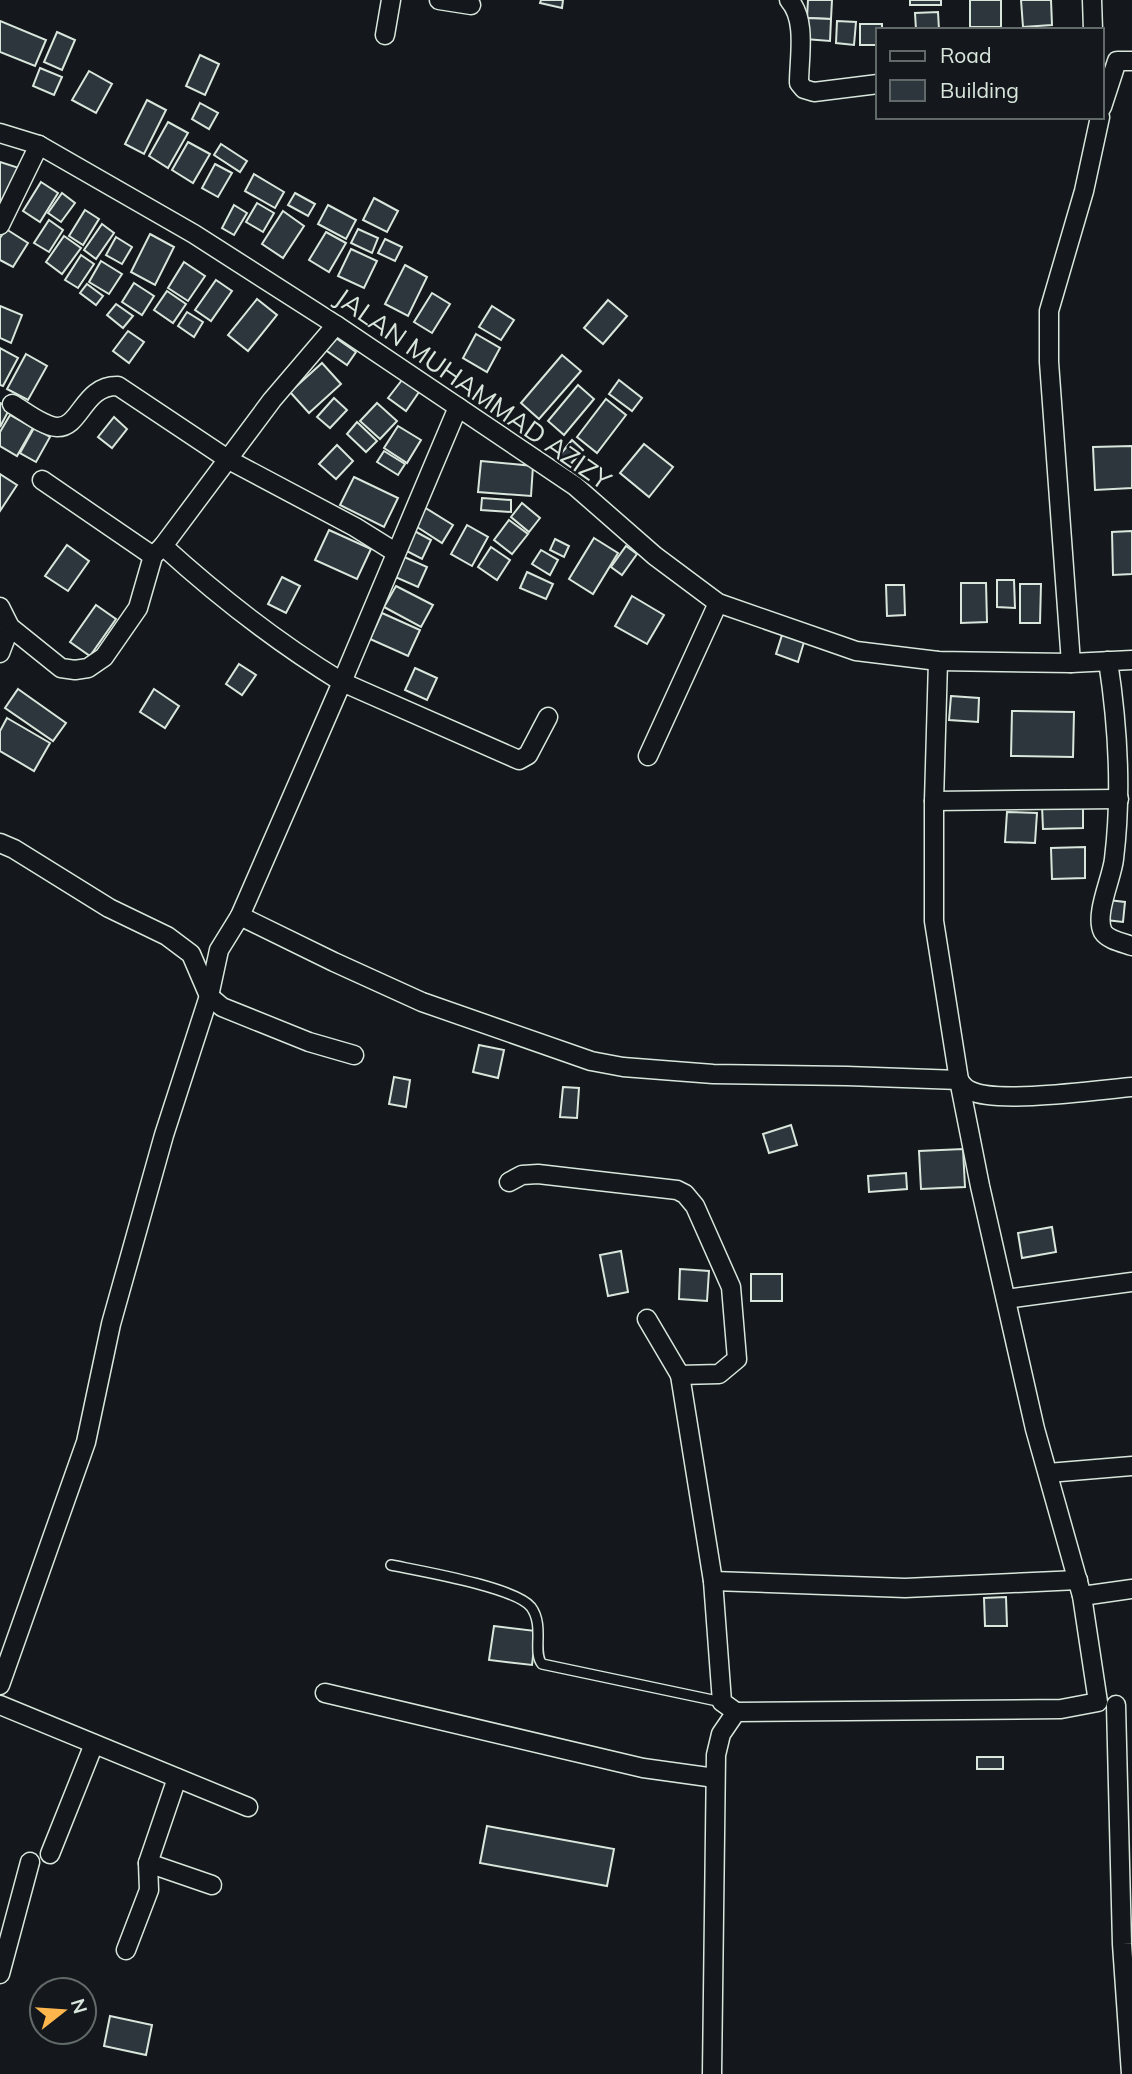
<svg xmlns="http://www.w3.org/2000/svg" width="1132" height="2074" viewBox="0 0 1132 2074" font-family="Mulish,sans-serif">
<rect width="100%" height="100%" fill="#14181c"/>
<g fill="#2c363c" stroke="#d8e6dc" stroke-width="2">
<polygon points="541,0 563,0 562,8 540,3"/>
<polygon points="808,0 832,0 831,19 807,18"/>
<rect x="910" y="0" width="31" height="5"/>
<rect x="970" y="0" width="31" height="27"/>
<polygon points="1021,0 1051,0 1052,25 1023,27"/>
<polygon points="938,12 939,30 916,30 915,13"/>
<polygon points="807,18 831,19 830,41 805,39"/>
<polygon points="0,21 46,40 35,66 0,52"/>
<polygon points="837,21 856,22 854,45 836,43"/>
<polygon points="860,24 882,24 882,30 878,30 878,45 860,45"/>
<polygon points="57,32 75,40 62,70 44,62"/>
<polygon points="200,55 219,64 205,95 186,86"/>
<polygon points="40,68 62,77 54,95 33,86"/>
<polygon points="89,71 112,84 96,113 72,100"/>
<polygon points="147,100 166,110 144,154 125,144"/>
<polygon points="200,103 218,113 209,129 192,119"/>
<polygon points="168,122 188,133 168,168 149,156"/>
<polygon points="188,142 210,154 193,183 172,170"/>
<polygon points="221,144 247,161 240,172 214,155"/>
<polygon points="0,162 19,168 0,208"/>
<polygon points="215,164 232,173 218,197 202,188"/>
<polygon points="254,174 284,192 275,208 245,191"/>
<polygon points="41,182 58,193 40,222 23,211"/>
<polygon points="62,193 75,203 61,222 48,213"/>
<polygon points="295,193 315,204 308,216 288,205"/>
<polygon points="374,198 398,211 387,232 363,220"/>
<polygon points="257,203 274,213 263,232 246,222"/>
<polygon points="234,205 247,213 234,235 222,228"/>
<polygon points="328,205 356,220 346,239 318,224"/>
<polygon points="85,210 99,219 83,245 69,236"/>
<polygon points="283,211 304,226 283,258 262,244"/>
<polygon points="49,220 63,230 49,252 34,243"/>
<polygon points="102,224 114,233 96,259 84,250"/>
<polygon points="6,229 28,243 13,267 0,260 0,238"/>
<polygon points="358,229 378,238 372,253 351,243"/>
<polygon points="326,232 346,243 329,272 309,260"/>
<polygon points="150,234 174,247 155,285 131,272"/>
<polygon points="64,236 81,248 62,274 46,262"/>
<polygon points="116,237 132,247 122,264 106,255"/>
<polygon points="385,239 402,247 395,261 378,253"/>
<polygon points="351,249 377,261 364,288 338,276"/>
<polygon points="81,255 94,264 78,288 65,280"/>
<polygon points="101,261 122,274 109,294 89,282"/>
<polygon points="184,262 205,276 188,301 168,288"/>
<polygon points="405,265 427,277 408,316 385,304"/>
<polygon points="216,280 232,291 211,321 195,310"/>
<polygon points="134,283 154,296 142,315 122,302"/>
<polygon points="87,284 103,296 96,305 80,293"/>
<polygon points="167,291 186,304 173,323 154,310"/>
<polygon points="432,293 450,304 432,333 414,322"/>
<polygon points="257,299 277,315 248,351 228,335"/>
<polygon points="608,300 627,316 603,344 584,328"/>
<polygon points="116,304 133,316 123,328 107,315"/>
<polygon points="0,306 22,315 11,343 0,338"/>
<polygon points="492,306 514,320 501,340 479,327"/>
<polygon points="187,312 203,322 194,337 178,326"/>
<polygon points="128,331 144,342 129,363 113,351"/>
<polygon points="476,334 500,348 487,372 463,358"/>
<polygon points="333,336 356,352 347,365 324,349"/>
<polygon points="0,348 18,358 3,386 0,385"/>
<polygon points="26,354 47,366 28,400 7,389"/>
<polygon points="562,355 581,371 539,419 521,403"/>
<polygon points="322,363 341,384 309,413 290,392"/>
<polygon points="402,380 419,392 406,411 388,398"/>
<polygon points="619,380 642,398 632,411 609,394"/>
<polygon points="578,385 594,399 564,435 548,421"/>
<polygon points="334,398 347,410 330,428 317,417"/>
<polygon points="606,399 626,415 597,453 577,437"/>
<polygon points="0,403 10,408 0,427"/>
<polygon points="377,403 397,421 380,439 360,421"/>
<polygon points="10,415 33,428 17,456 0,446 0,432"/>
<polygon points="114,417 127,429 112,448 98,437"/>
<polygon points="357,422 377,441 366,452 347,434"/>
<polygon points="398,426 421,440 407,463 384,448"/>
<polygon points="34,428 50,437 36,462 20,453"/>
<polygon points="572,440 583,450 569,466 559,456"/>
<polygon points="644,444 673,467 649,497 620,473"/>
<polygon points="337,445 353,461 336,479 319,464"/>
<polygon points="1132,446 1132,488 1095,490 1093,447"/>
<polygon points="384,451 405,464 398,475 377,462"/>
<polygon points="481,461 533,466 531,496 478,492"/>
<polygon points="0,474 17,485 0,511"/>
<polygon points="354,477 398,498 384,527 340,505"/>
<polygon points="482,498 511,500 511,512 481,510"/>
<polygon points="522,503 540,518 529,532 511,517"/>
<polygon points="424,507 453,525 442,543 414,525"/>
<polygon points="509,520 528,534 512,554 494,540"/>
<polygon points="467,525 488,537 472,566 451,554"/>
<polygon points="409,528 431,540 422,559 399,547"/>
<polygon points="329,530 371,549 357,579 315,560"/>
<polygon points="1132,531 1132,574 1113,575 1112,532"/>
<polygon points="594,538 618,553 593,594 569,579"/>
<polygon points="555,539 569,546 564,557 550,550"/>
<polygon points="67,545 89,561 68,591 45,576"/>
<polygon points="626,546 637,554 622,575 611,567"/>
<polygon points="491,547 510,560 497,580 478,567"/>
<polygon points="541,550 558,560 550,575 532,564"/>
<polygon points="402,556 427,567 418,587 393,576"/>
<polygon points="527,572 553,584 546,599 520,588"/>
<polygon points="282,577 300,586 286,613 268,604"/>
<polygon points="997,580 1014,580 1015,608 997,607"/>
<polygon points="961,583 986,583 987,622 961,623"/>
<polygon points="1020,584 1041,584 1040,623 1020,623"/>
<polygon points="886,585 904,585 905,615 887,616"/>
<polygon points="396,586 433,605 421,627 384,607"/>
<polygon points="632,596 664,615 647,644 615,626"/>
<polygon points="96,605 116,619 90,656 70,642"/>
<polygon points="382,613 420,630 408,656 370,639"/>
<polygon points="782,635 804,642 798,662 776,654"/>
<polygon points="239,664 256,675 242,695 226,684"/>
<polygon points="415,668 437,678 427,700 405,690"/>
<polygon points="18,689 66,723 53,741 5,708"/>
<polygon points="154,689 179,706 165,728 140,712"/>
<polygon points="951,696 979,698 978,722 949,720"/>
<polygon points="1012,711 1074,712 1073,757 1011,756"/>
<polygon points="7,718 50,743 34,771 0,751 0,731"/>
<polygon points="1083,805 1083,828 1043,829 1042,806"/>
<polygon points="1007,812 1037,813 1035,843 1005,842"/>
<polygon points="1085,847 1085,878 1052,879 1051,848"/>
<polygon points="1108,900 1125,902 1123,922 1106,920"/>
<polygon points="479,1045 504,1050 498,1078 473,1072"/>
<polygon points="394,1077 410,1080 406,1107 389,1104"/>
<polygon points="563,1087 579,1088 577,1118 560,1117"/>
<polygon points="791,1125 797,1145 769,1153 763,1134"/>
<polygon points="963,1149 965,1187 921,1189 919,1151"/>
<polygon points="906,1173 907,1189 869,1192 868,1176"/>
<polygon points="1052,1227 1056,1252 1022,1258 1018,1233"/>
<polygon points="621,1251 628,1292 608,1296 600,1255"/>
<polygon points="680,1269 709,1271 707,1301 679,1299"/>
<rect x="751" y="1274" width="31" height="27"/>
<polygon points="1006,1597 1007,1626 985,1626 984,1598"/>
<polygon points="494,1626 536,1631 532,1665 489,1660"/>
<rect x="977" y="1757" width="26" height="12"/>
<polygon points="487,1826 614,1849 607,1886 480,1863"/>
<polygon points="110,2016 152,2025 146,2055 104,2046"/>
</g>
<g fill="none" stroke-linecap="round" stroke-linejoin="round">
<g stroke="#d8e6dc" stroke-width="12">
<path id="lane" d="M391,1565c29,6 124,22 140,42 14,19 1,45 11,57l180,38"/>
</g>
<g stroke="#d8e6dc" stroke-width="21">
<g id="street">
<polyline points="439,0 471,5"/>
<path d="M789,0c18,20 10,57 10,83l5,6 10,3 64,-8"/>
<polyline points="1092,0 1093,30"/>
<polyline points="385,35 391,0"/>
<polyline points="1102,107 1117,61 1132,61"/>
<polyline points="0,133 39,145 194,234 336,325 575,486 655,556 718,603 856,651 938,661 1071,663 1132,660"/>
<polyline points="0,225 39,145"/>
<path d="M12,404c13,7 30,22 45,23 24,1 26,-42 61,-41l111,74 126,67 40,25"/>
<polyline points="42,480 153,556"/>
<polyline points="163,546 272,400 336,325"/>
<path d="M0,607l10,20 51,41 14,2 13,-2 16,-11 34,-49 15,-52 10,-10c55,50 115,97 179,136l116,-275"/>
<polyline points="0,653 10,627"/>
<path d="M1108,661c10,65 14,132 6,198 -2,19 -20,56 -11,73 5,8 21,11 29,14"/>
<polyline points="1071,663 1049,362 1049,311 1084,191 1100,117"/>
<polyline points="648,756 718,603"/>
<polyline points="934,801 1119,799"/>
<polyline points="0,843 14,849 109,908 167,936 191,954 209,996 222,1007 309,1042 354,1055"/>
<path d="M240,916l94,46 88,40 169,59 32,6 90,7 134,2 112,4c3,5 6,9 12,11 27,13 127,-1 161,-4"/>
<polyline points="509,1182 522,1175 538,1174 677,1190 685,1194 695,1206 731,1287 737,1359 719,1374 680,1375 647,1319"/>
<polyline points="1006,1299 1132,1282"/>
<polyline points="680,1375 713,1581 722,1702 736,1712"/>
<polyline points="1048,1473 1132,1466"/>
<polyline points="713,1581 905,1588 1078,1580"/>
<polyline points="1082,1596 1132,1589"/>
<polyline points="0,1685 86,1442 111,1324 164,1135 209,996 219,950 240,916 342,682 519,760 528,755 548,717"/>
<polyline points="325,1693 643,1768 715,1778"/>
<polyline points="0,1705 248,1807"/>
<polyline points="1116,1705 1122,1944 1131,2074"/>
<polyline points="50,1854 94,1744"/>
<polyline points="148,1863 212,1885"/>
<polyline points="126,1950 149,1890 148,1863 177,1778"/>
<polyline points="0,1974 30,1862"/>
<polyline points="712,2074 716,1755 721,1734 736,1712 1061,1709 1098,1702 1082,1596 1035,1429 980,1186 959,1080 934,921 934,801 938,661"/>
</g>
</g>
<use href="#lane" stroke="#14181c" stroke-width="9"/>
<use href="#street" stroke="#14181c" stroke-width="18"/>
</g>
<g text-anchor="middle" stroke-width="5" stroke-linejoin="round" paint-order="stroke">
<g font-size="26" fill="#d8e6dc" stroke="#14181c">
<text transform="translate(473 389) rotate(35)" y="9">JALAN MUHAMMAD AZIZY</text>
</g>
</g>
<rect x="876" y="28" width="228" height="91" fill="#14181c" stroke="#626a69" stroke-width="2"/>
<rect x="890" y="51" width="35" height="10" fill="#14181c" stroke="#626a69" stroke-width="2"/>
<text x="940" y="63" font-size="21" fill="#d8e6dc">Road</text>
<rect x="890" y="80" width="35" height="21" fill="#2c363c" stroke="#626a69" stroke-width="2"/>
<text x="940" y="98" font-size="21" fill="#d8e6dc">Building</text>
<g transform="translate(63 2011) rotate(73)"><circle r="33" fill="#14181c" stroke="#626a69" stroke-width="2"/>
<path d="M0-5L12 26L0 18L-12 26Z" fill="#ffb74d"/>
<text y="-10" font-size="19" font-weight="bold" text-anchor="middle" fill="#d8e6dc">N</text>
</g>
</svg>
